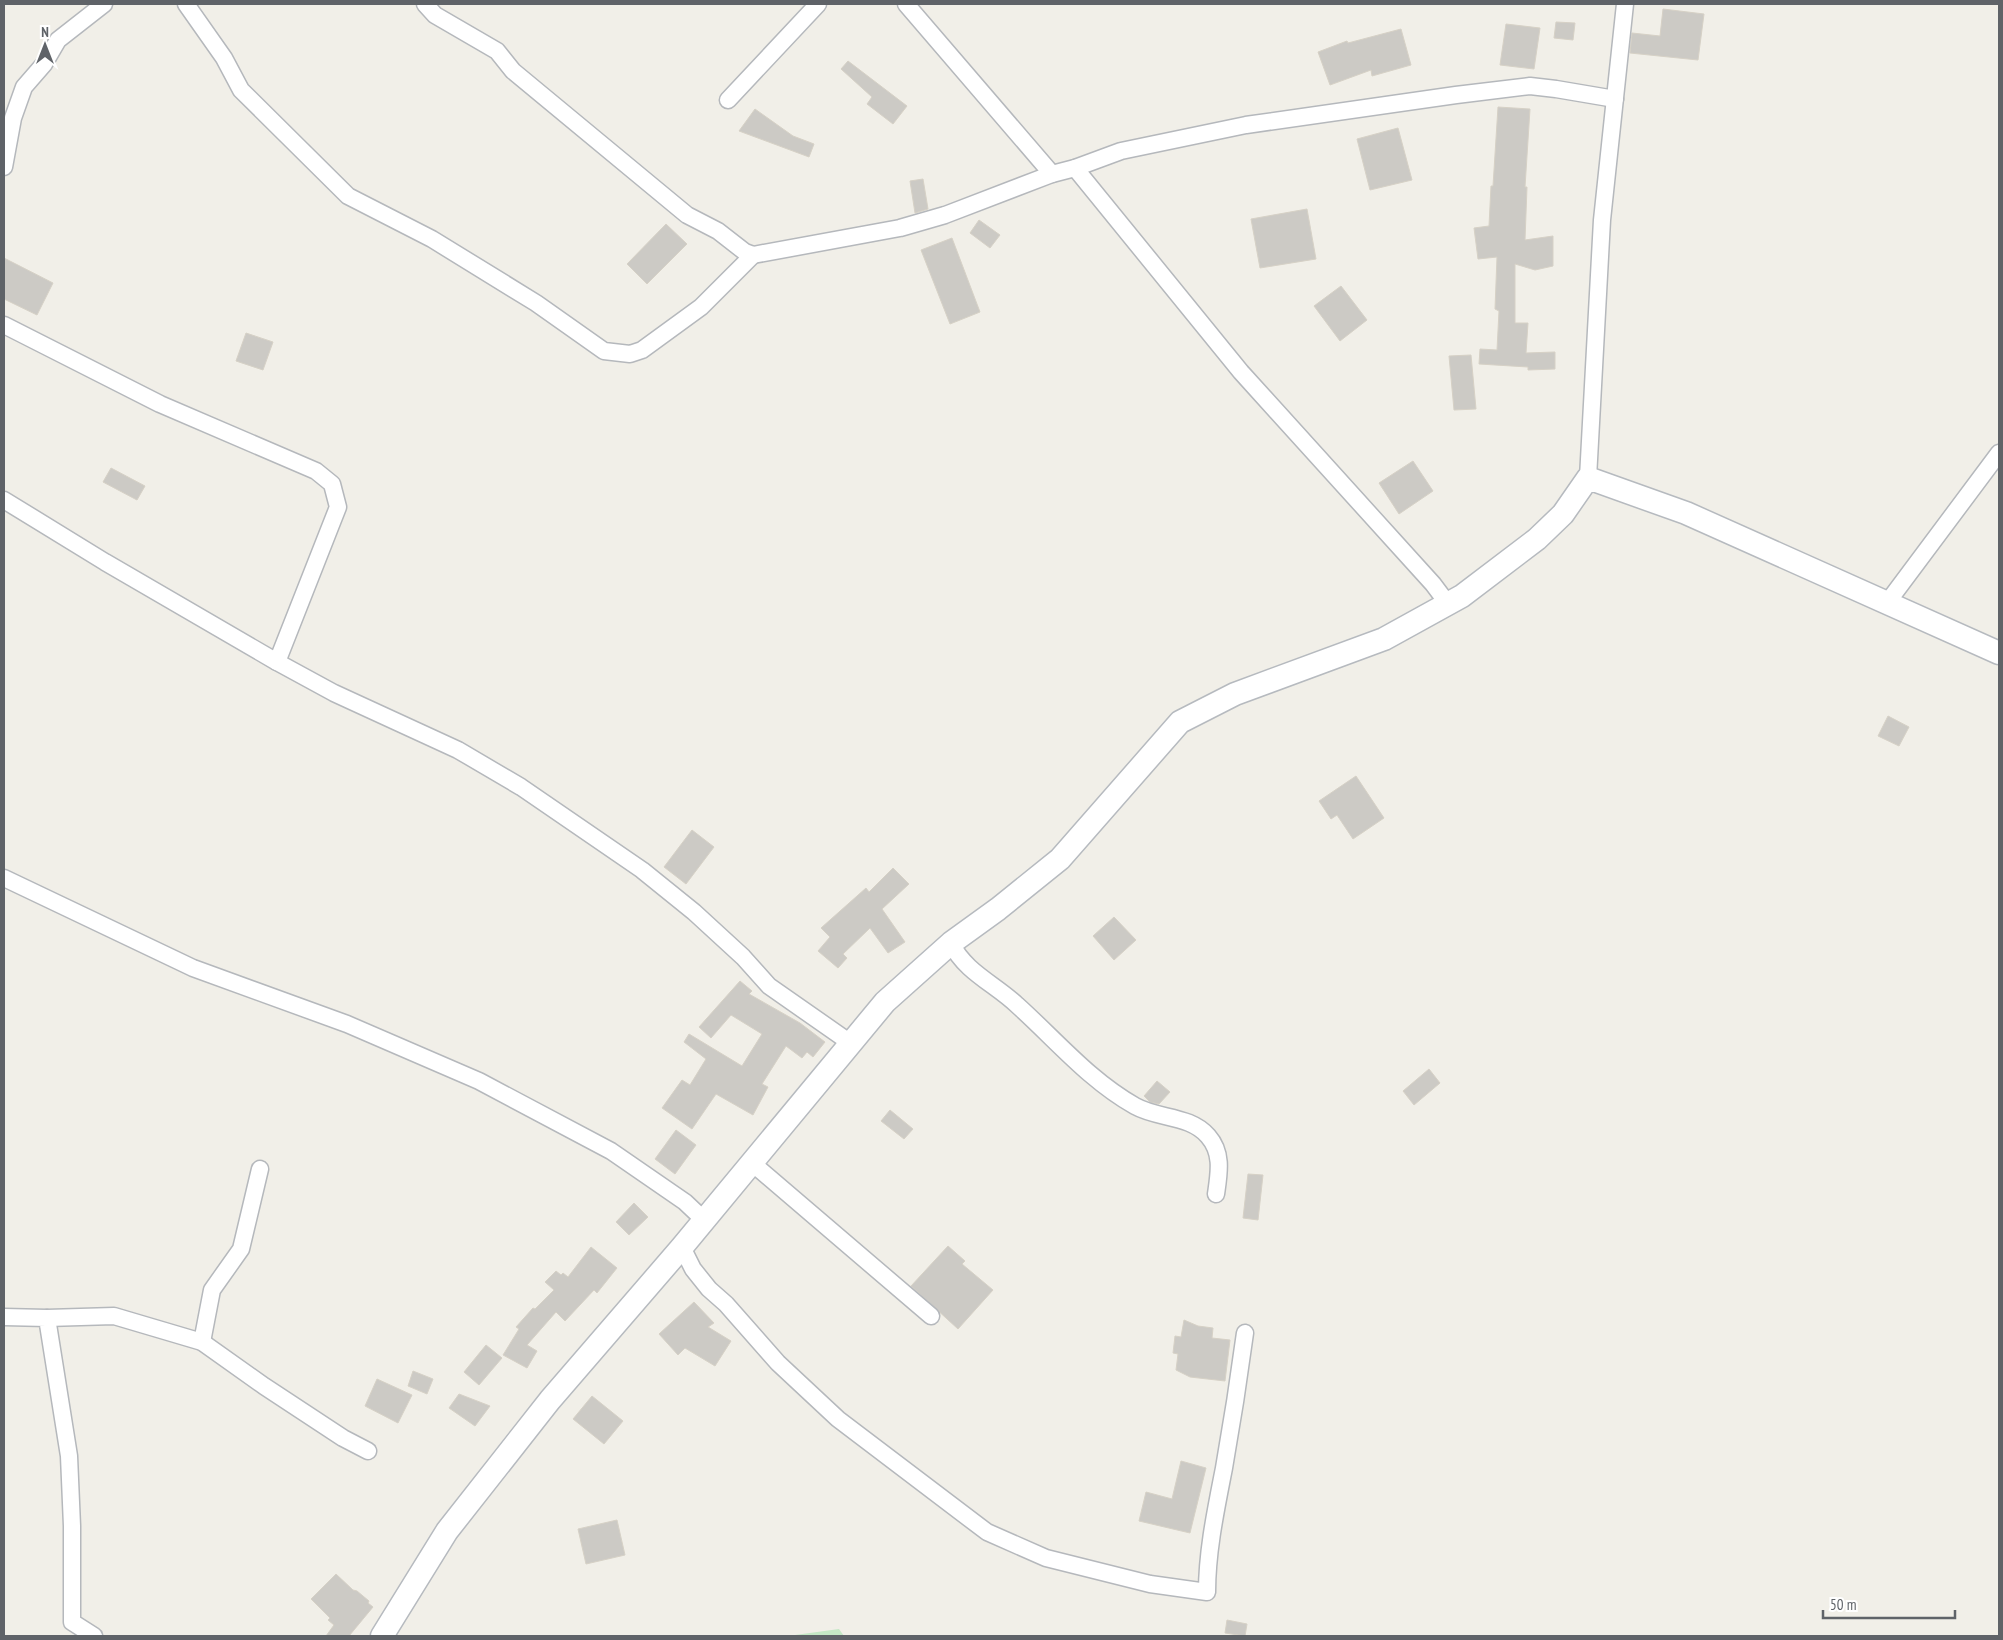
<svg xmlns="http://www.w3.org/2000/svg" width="2003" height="1640" viewBox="0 0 2003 1640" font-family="'PT Sans Narrow',sans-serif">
<rect width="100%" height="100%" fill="#f1efe8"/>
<polygon fill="#c5e8c5" points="839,1629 844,1636 794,1636 795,1635"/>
<g fill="#cccac5" stroke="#d6d1c6">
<polygon points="1663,9 1704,14 1698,60 1630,53 1632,33 1660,36"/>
<polygon points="1556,22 1575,23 1573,40 1554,38"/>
<polygon points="1506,24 1540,28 1534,69 1500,65"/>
<polygon points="1401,29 1411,65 1372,76 1371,70 1330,85 1318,52 1347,41 1348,43"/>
<polygon points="848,61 907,106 893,124 867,104 872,97 841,69"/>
<polygon points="1498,107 1530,109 1525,187 1527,187 1525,240 1553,236 1553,266 1535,270 1515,264 1515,323 1528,323 1526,353 1555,352 1555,369 1528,370 1528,367 1479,364 1480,349 1497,350 1499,311 1495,309 1497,257 1478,259 1474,228 1489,226 1491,186 1493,186"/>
<polygon points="755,109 793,136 814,144 809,157 739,131"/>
<polygon points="1398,128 1412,180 1370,190 1357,139"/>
<polygon points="923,179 928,209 915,213 910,181"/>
<polygon points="1307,209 1316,259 1260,268 1251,219"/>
<polygon points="979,220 1000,235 990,248 970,233"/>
<polygon points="666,224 687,244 647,284 627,264"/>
<polygon points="952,238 980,312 950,324 921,250"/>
<polygon points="4,258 53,283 37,315 4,299"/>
<polygon points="1341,286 1367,320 1340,341 1314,306"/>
<polygon points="246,333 273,342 263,370 236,361"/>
<polygon points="1471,355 1476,409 1454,410 1449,356"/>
<polygon points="1413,461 1433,491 1399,514 1379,483"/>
<polygon points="111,468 145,486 137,500 103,482"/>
<polygon points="1888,716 1909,727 1899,746 1878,736"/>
<polygon points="1356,776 1384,818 1353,839 1337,815 1331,819 1319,801"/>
<polygon points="692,830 714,847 686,884 664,867"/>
<polygon points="893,868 909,884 882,909 905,942 888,953 870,928 843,954 847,958 838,968 818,951 830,937 821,928 866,888 869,892"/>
<polygon points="1114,917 1136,940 1114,960 1093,936"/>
<polygon points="740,981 752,991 749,994 800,1023 825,1042 813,1057 807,1052 802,1058 786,1046 762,1084 768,1087 753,1115 716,1094 692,1129 662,1108 682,1080 690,1085 706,1059 684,1042 689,1034 742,1066 762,1034 731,1015 711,1038 699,1027"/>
<polygon points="1429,1069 1440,1083 1414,1105 1403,1091"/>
<polygon points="1157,1081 1170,1092 1159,1104 1150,1102 1144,1096"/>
<polygon points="890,1110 913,1129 904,1139 881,1121"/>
<polygon points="676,1130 696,1145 675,1174 655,1159"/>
<polygon points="1248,1174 1263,1175 1258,1220 1243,1218"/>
<polygon points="634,1203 648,1217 629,1235 616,1222"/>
<polygon points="948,1246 965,1261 962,1264 993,1290 958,1329 911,1286"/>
<polygon points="591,1247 617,1268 597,1293 594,1290 565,1321 556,1312 527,1345 537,1351 527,1368 503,1355 519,1329 516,1327 533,1308 535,1309 554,1290 545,1282 556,1271 561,1275 563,1273 568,1277"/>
<polygon points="694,1302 714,1323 708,1327 731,1341 715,1366 685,1348 678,1355 659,1334"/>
<polygon points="1184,1320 1198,1326 1213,1328 1212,1338 1230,1340 1225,1381 1190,1377 1176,1370 1178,1354 1173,1353 1175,1336 1181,1337"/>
<polygon points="486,1345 502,1358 479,1385 464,1372"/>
<polygon points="413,1371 433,1379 427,1394 408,1386"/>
<polygon points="377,1379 412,1395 398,1423 365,1406"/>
<polygon points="459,1394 490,1406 475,1426 449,1408"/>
<polygon points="592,1396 623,1421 604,1444 573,1419"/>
<polygon points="1181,1461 1206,1468 1190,1533 1139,1521 1146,1492 1172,1499"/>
<polygon points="617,1520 625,1555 586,1564 578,1529"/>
<polygon points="336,1574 353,1590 357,1591 369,1601 368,1603 373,1607 349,1636 326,1636 334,1625 328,1620 330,1618 311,1599"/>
<polygon points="1227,1620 1247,1624 1245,1636 1225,1633"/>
</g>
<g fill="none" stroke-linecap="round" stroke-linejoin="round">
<g stroke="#b5b8bc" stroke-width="19">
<g id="street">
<polyline points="186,4 224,58 241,90 348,196 432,239 536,303 604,351 630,354 642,350 701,307 753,255"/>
<polyline points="425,4 435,15 497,51 513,71 687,215 718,231 745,252 753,255 900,228 945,215 1052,174 1075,168 1121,151 1246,125 1456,95 1530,86 1556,89 1615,99"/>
<polyline points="906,4 1052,174"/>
<polyline points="728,100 818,4"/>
<polyline points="4,167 13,118 24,87 44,64 58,40 104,4"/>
<polyline points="1075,168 1241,372 1433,584 1448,604"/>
<polyline points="4,325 160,404 316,471 332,484 338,507 277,662"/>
<polyline points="1588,478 1602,220 1625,4"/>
<polyline points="4,500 105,562 277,662 334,693 458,750 521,787 642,870 694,912 743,957 769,986 852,1044"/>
<polyline points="1887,603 1999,453"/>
<polyline points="4,878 193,968 347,1024 479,1081 611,1151 685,1202 704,1220"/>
<path d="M951,943c14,29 44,41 66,62 39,35 72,75 118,101 23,13 55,9 73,30 15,17 11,37 8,58"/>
<polyline points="752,1163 931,1316"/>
<path d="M682,1247l11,22 16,20 17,15 52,59 60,56 149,113 59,26 104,26 57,8c0,-41 9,-83 17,-124 8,-45 15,-90 21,-135"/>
<polyline points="4,1317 47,1318 69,1456 72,1526 72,1622 94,1636"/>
<polyline points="47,1318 114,1316 202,1342 264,1386 343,1438 368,1451"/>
<polyline points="202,1342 212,1290 241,1249 260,1169"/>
</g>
</g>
<g stroke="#b6babf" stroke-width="25">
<polyline id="secondary" points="382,1636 447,1531 550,1400 682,1247 885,1002 951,943 998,909 1060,859 1180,722 1235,694 1384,639 1462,596 1537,539 1563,514 1588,478 1686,513 1999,653"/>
</g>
<use href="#street" stroke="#fff" stroke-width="16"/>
<use href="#secondary" stroke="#fff" stroke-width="22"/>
</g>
<rect width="2003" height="1640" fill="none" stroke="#5f6368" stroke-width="10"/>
<g transform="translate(45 45)" stroke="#ffffff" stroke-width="4" paint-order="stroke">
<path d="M0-4L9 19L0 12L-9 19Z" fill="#5f6368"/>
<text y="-8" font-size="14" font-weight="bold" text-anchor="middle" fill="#5f6368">N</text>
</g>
<path d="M1823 1610v8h132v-8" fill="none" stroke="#5f6368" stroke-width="2.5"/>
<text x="1830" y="1610" font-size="15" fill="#5f6368" stroke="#ffffff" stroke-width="4" paint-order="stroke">50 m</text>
</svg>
